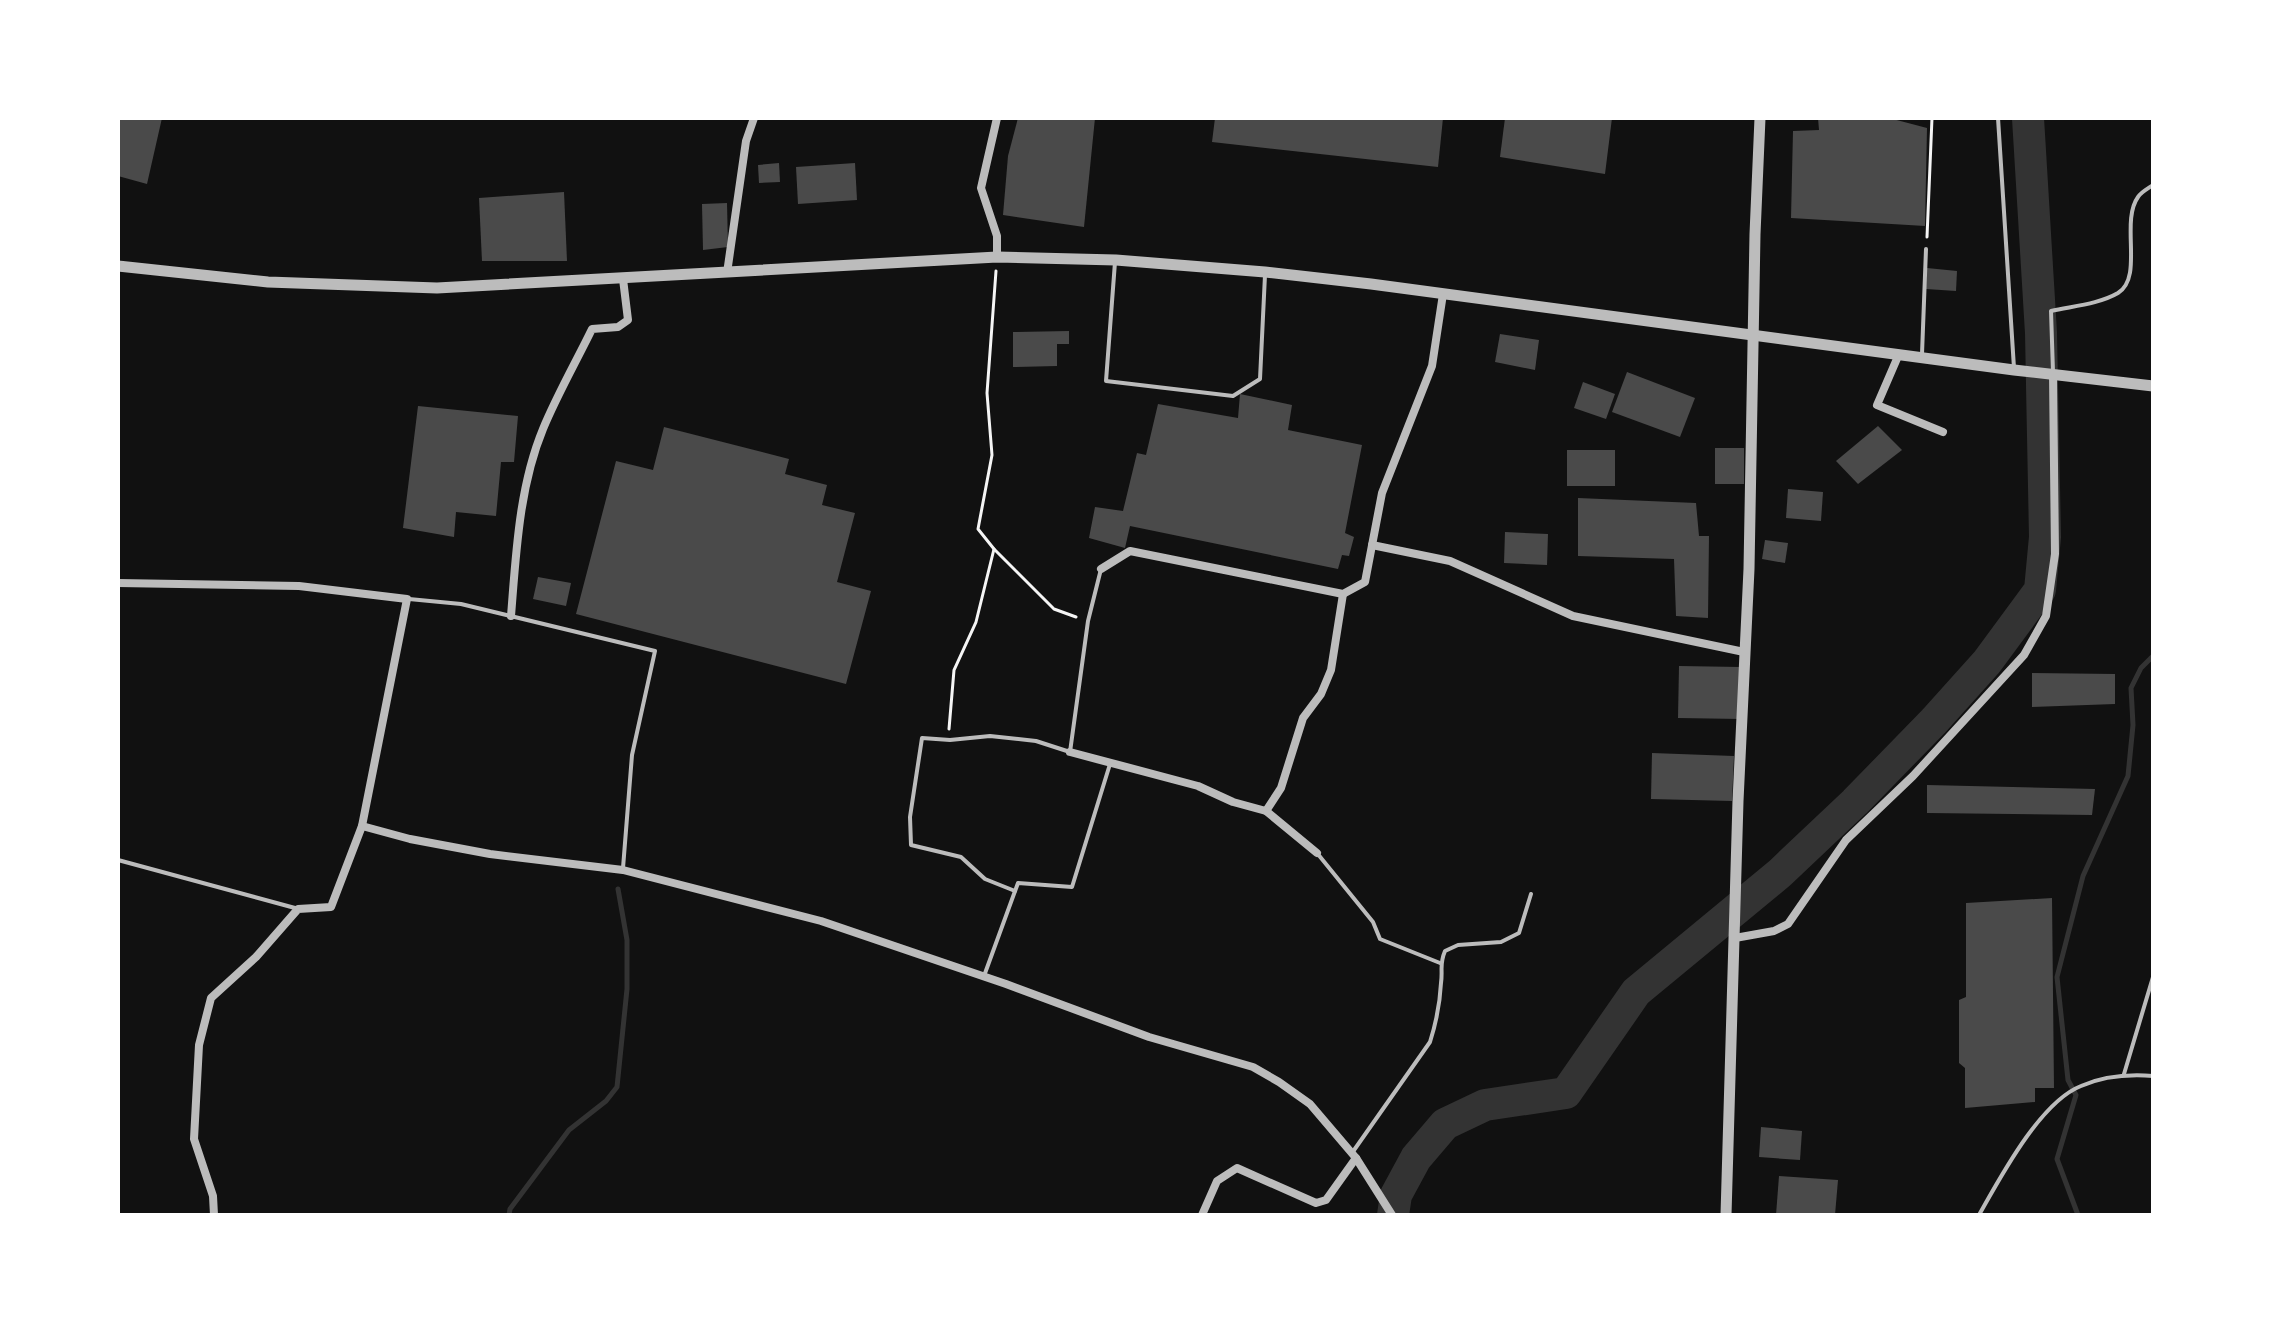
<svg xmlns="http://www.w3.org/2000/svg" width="2271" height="1333" viewBox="0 0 2271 1333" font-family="Barlow,sans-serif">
<rect width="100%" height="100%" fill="#111"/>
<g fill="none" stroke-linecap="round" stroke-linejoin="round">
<g stroke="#333" stroke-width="5">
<polyline points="509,1215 510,1209 569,1130 606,1101 617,1087 627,989 627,940 618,889"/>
<polyline points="2078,1215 2057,1159 2076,1095 2068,1080 2057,977 2083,876 2128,776 2133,725 2131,688 2141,668 2153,656"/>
</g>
<polyline stroke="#333" stroke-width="32" points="1393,1215 1396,1195 1416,1158 1445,1124 1485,1105 1566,1093 1636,992 1780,873 1855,802 1934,721 1987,662 2040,590 2045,537 2041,333 2028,118"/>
</g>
<g fill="#4a4a4a">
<polygon points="118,118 162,118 147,184 118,176"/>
<polygon points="1018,118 1095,118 1084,227 1003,215 1008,156"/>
<polygon points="1215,118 1443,118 1438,167 1212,142"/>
<polygon points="1505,118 1612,118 1605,174 1500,157"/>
<polygon points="1818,118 1889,118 1927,128 1925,226 1791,218 1793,131 1819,130"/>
<polygon points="779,163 780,182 759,183 758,165"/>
<polygon points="855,163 857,200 798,204 796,167"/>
<polygon points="564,192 567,261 482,261 479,198"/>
<polygon points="727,203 728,247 703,250 702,204"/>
<polygon points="1927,268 1957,271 1956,291 1926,289"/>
<polygon points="1069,331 1069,344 1057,344 1057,366 1013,367 1013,332"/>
<polygon points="1500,334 1539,340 1535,370 1495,362"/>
<polygon points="1627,372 1695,398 1680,437 1612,412"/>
<polygon points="1583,382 1615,394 1606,419 1574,408"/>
<polygon points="1240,394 1292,405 1288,430 1362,445 1345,533 1354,537 1349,556 1342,555 1338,569 1130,526 1125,548 1089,538 1095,507 1123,511 1137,453 1146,455 1158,404 1238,418"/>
<polygon points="418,406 518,416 514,462 501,462 496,516 456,512 454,537 403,528"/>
<polygon points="1878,426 1902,450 1858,484 1836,461"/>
<polygon points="664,427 789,459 785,474 827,485 822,505 855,513 837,582 871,591 846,684 576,614 616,461 653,470"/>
<rect x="1715" y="448" width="29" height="36"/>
<rect x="1567" y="450" width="48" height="36"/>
<polygon points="1788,489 1823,492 1821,521 1786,518"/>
<polygon points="1578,498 1696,503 1699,536 1709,536 1708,618 1676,616 1674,559 1578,556"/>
<polygon points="1505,532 1548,534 1547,565 1504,563"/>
<polygon points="1765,540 1788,543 1785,563 1762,559"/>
<polygon points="538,577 571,583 566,606 533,599"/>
<polygon points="1679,666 1741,667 1741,719 1678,718"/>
<polygon points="2032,673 2115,674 2115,704 2032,707"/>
<polygon points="1652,753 1734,756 1732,801 1651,799"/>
<polygon points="1927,785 2095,789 2092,815 1927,813"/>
<polygon points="2052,898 2054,1088 2035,1088 2035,1102 1965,1108 1965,1068 1959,1063 1959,1000 1966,997 1966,903"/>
<polygon points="1761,1127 1802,1131 1800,1160 1759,1157"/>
<polygon points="1779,1176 1838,1180 1835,1215 1776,1215"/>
</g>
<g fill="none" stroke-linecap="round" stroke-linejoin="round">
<g stroke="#f5f5f5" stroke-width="3">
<polyline points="1927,237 1932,118"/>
<polyline points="994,549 1054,609 1076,617"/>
<polyline points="949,729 954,670 976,622 994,549 978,529 992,455 987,393 996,271"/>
</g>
<g stroke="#bcbcbc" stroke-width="4">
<polyline points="1998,118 2014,368"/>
<polyline points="1115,262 1106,381 1233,396 1260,379 1265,275"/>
<polyline points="1922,354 1926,249"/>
<path d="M2053,372l-2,-61c22,-5 48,-7 67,-18 26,-16 2,-71 20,-96 3,-5 11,-9 15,-12"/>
<polyline points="409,599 461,604 655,651 632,755 623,868"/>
<polyline points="1317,853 1373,922 1380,939 1440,963"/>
<polyline points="118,860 295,908"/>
<polyline points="1015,891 985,879 961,857 911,845 910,817 922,738 950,740 990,736 1036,741 1070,752 1088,621 1101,569"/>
<polyline points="984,976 1018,883 1072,887 1110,764"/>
<polyline points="2124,1074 2153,977"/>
<path d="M1352,1153l78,-111c6,-19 10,-39 11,-59 2,-14 -2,-18 4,-32l13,-6 43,-3 18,-9 12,-39"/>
<path d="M1979,1215c21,-37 61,-113 102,-129 23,-10 47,-12 72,-10"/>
</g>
<g stroke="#bcbcbc" stroke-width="8">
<polyline points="997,118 981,188 997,236 997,257"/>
<polyline points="727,273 746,141 754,118"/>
<polyline points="1899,354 1877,405 1943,432"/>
<polyline points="1372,545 1450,561 1573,616 1744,652"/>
<polyline points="1101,569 1130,551 1343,594 1365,582 1382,493 1432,366 1443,294"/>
<polyline points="118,583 299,586 407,599 362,826 331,907 298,909 256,957 211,998 199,1045 194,1139 213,1196 214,1215"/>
<path d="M511,616c5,-62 8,-129 32,-187 14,-34 33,-67 49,-100l26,-2 10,-7 -5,-41"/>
<polyline points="1070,752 1198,786 1233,802 1266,811 1317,853"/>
<polyline points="1266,811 1281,788 1303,718 1321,694 1331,670 1343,594"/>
<polyline points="362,826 410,839 490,854 623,870 821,921 1006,984 1149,1037 1253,1067 1279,1082 1310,1104 1356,1158 1392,1215"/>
<polyline points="1735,938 1774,931 1788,924 1846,840 1913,776 2024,655 2046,616 2055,554 2053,375"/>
<polyline points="1202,1215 1217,1181 1237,1168 1316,1203 1326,1200 1356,1158"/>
</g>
<g stroke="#bcbcbc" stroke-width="11">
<polyline points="118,266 268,282 437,288 997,257 1116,260 1265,272 1371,284 2014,370 2153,386"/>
<polyline points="1726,1215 1738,801 1749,569 1755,234 1760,118"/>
</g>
</g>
<rect width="2271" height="1333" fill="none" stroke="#ffffff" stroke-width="240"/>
</svg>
